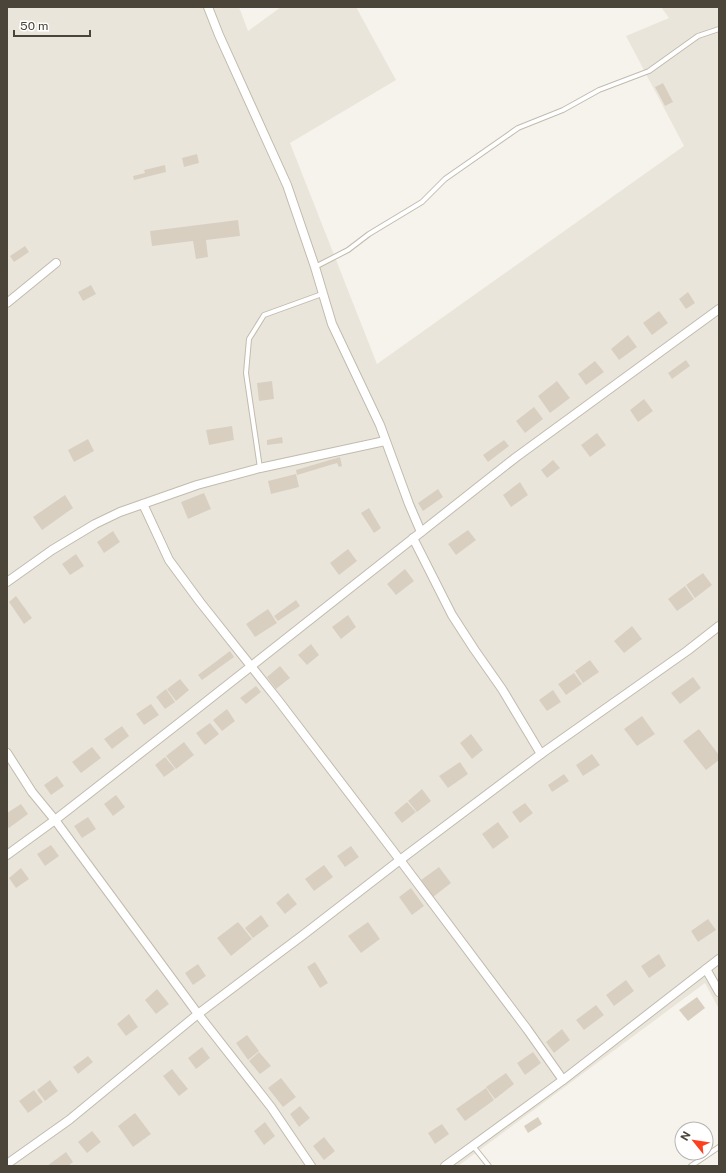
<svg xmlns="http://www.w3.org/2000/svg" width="726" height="1173" viewBox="0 0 726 1173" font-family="'Public Sans',sans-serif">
<rect width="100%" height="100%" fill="#f6f3ec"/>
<polygon fill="#eae5da" points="7,7 239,7 248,31 281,7 356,7 396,80 290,143 377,364 684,146 626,36 669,18 661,7 719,7 719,1009 705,983 458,1166 7,1166"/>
<g fill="#d8cfc1">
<polygon points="663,83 673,102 665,106 655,87"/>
<polygon points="197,154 199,163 184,167 182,158"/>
<polygon points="165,165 166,172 134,180 133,176 145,173 144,170"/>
<polygon points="238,220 240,236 206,240 208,257 196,259 193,241 152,246 150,231"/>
<polygon points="25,246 29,252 14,262 10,256"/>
<polygon points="91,285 96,294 83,301 78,292"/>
<polygon points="688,292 695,303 686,309 679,299"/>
<polygon points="659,311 668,323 652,335 643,323"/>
<polygon points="628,335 637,347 619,360 611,349"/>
<polygon points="686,360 690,366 672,379 668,373"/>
<polygon points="595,361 604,372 586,385 578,374"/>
<polygon points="272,381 274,399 259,401 257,383"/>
<polygon points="557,381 570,398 550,413 538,396"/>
<polygon points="644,399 653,411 638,422 630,410"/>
<polygon points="534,407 543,419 525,433 516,421"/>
<polygon points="232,426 234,440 209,445 206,430"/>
<polygon points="597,433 606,445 590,457 581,445"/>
<polygon points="282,437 283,443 267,445 267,440"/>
<polygon points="88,439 94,451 74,462 68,450"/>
<polygon points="504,440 509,446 488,462 483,455"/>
<polygon points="340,457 342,466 339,467 337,463 297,475 296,470"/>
<polygon points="553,460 560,468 547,478 541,470"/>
<polygon points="296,474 299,487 271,494 268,481"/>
<polygon points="520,482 528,495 511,507 503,495"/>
<polygon points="438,489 443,497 423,511 418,503"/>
<polygon points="204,493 211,509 188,519 181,502"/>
<polygon points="65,495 73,508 42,530 33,517"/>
<polygon points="369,508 381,528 374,533 361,513"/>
<polygon points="468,530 476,540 456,555 448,544"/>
<polygon points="113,531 120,542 104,553 97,542"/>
<polygon points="348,549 357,561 339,575 330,563"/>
<polygon points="76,554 84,566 70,575 62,564"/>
<polygon points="405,569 414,581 396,595 387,584"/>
<polygon points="703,573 712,585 695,598 686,585"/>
<polygon points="685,586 694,599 677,611 668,599"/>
<polygon points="16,596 32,618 24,624 9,602"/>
<polygon points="296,600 300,606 278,621 274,616"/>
<polygon points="268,609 277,623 255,637 246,624"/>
<polygon points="348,615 356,627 341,639 332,627"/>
<polygon points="632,626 642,639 624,653 614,641"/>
<polygon points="311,644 319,655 307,665 298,655"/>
<polygon points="230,651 234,657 202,680 198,675"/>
<polygon points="590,660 599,672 583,683 575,671"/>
<polygon points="280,666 290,678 276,689 267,677"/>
<polygon points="574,673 582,684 566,695 558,684"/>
<polygon points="693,677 701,688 680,704 671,693"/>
<polygon points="180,679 189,690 176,701 167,689"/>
<polygon points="256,686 261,692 246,704 240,698"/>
<polygon points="166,689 175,702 165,709 156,697"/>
<polygon points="553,690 561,702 547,711 539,700"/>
<polygon points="151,704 159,715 144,725 136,714"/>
<polygon points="227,709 235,721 222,731 213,720"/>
<polygon points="642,716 655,734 637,746 624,729"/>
<polygon points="210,723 219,734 205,745 196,733"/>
<polygon points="122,726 129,736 112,749 104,739"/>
<polygon points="699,729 719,755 719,760 706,770 683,741"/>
<polygon points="471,734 483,750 472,759 460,743"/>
<polygon points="184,742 194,755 176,769 166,756"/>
<polygon points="92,747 101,758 81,773 72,762"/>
<polygon points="592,754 600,765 583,776 576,765"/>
<polygon points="165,757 175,769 164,777 155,765"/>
<polygon points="460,762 468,774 448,788 439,776"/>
<polygon points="564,774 569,781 552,792 548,785"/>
<polygon points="57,776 64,786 51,795 44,785"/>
<polygon points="422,789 431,801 417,812 408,801"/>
<polygon points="116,795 125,807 113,816 104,804"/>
<polygon points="407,802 416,812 402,823 394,813"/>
<polygon points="525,803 533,813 520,823 512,812"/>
<polygon points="21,804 28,814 9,828 7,826 7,813"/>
<polygon points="88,817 96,829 82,838 74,826"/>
<polygon points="498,822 509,837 493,849 482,834"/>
<polygon points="51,845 59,856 45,866 37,854"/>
<polygon points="351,846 359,857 345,867 337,856"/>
<polygon points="324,865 333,877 314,891 305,879"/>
<polygon points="439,867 451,883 433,897 421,880"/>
<polygon points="21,868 29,879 16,888 9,878"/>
<polygon points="411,888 424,906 412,915 399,897"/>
<polygon points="288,893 297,904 285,914 276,903"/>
<polygon points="261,915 269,926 253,938 245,928"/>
<polygon points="708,919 716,930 698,942 691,931"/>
<polygon points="238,922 252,939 231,956 217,938"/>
<polygon points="368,922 380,939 361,953 348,936"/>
<polygon points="659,954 666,966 649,978 641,966"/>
<polygon points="315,962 328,983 320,988 307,967"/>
<polygon points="198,964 206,976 193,985 185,973"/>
<polygon points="626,980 634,991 614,1006 606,995"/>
<polygon points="157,989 169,1004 156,1014 145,1000"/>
<polygon points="697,997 705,1008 688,1021 679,1010"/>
<polygon points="596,1005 604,1015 584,1030 576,1020"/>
<polygon points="129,1014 138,1027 126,1036 117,1024"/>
<polygon points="562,1029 570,1040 554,1053 546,1042"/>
<polygon points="247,1035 259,1051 248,1060 236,1043"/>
<polygon points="202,1047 210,1058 196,1069 188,1058"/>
<polygon points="259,1052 271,1066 260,1074 249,1061"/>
<polygon points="533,1052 541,1063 525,1075 517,1063"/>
<polygon points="88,1056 93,1062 78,1074 73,1067"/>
<polygon points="172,1069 188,1089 179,1096 163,1076"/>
<polygon points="506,1073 514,1084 495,1099 486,1087"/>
<polygon points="281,1078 296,1097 283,1107 268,1088"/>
<polygon points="50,1080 58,1091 45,1101 37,1090"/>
<polygon points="486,1088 494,1100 465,1121 456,1109"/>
<polygon points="34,1090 43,1102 28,1113 19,1101"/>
<polygon points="300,1106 310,1118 299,1127 290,1114"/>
<polygon points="135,1113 151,1134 133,1147 118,1126"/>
<polygon points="538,1117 542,1124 528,1133 524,1126"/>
<polygon points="265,1122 275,1136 264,1145 254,1131"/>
<polygon points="442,1124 449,1134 435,1144 428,1133"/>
<polygon points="92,1131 101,1142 87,1153 78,1142"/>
<polygon points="324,1137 335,1151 324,1160 313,1146"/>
<polygon points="66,1152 73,1162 68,1166 47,1166"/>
</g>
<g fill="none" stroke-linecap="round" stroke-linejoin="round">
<g stroke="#c2bbae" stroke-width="6">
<g id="lane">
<polyline points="315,267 348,250 369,234 422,202 445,179 518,128 563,110 599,90 649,71 698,36 719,29"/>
<polyline points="260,468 246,373 249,339 264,315 322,294"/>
<polyline points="473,1146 489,1166"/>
<polyline points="691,1166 719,1147"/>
</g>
</g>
<g stroke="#c2bbae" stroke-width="10">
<g id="street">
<polyline points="208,7 219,35 287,185 315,267 332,324 380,425 409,504 421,532"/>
<polyline points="7,303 56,263"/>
<polyline points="143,504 169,560 200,602 278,700 400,860 527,1029 563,1080"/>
<polyline points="413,538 452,615 474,649 502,689 541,754"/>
<polyline points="7,582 52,550 95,524 120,512 197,485 260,468 385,441"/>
<polyline points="7,753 32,792 55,820 198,1014 271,1107 311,1166"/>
<polyline points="7,855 55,820 188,716 515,458 719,309"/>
<polyline points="706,969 719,992"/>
<polyline points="7,1164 69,1120 198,1014 303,935 400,860 541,754 687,651 719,626"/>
<polyline points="445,1166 563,1080 719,959"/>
</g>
</g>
<use href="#lane" stroke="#fff" stroke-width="4"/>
<use href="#street" stroke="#fff" stroke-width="8"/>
</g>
<rect width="726" height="1173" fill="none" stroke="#4b4439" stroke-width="16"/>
<g transform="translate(694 1141) rotate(300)"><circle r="19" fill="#ffffff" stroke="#b7b4b0"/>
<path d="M0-3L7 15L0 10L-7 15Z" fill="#fc3f1d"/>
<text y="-6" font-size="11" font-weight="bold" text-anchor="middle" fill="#4b4439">N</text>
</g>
<path d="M14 30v6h76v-6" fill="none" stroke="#4b4439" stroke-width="2"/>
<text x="20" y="30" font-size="12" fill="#4b4439" stroke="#ffffff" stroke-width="3" paint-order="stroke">50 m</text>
</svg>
